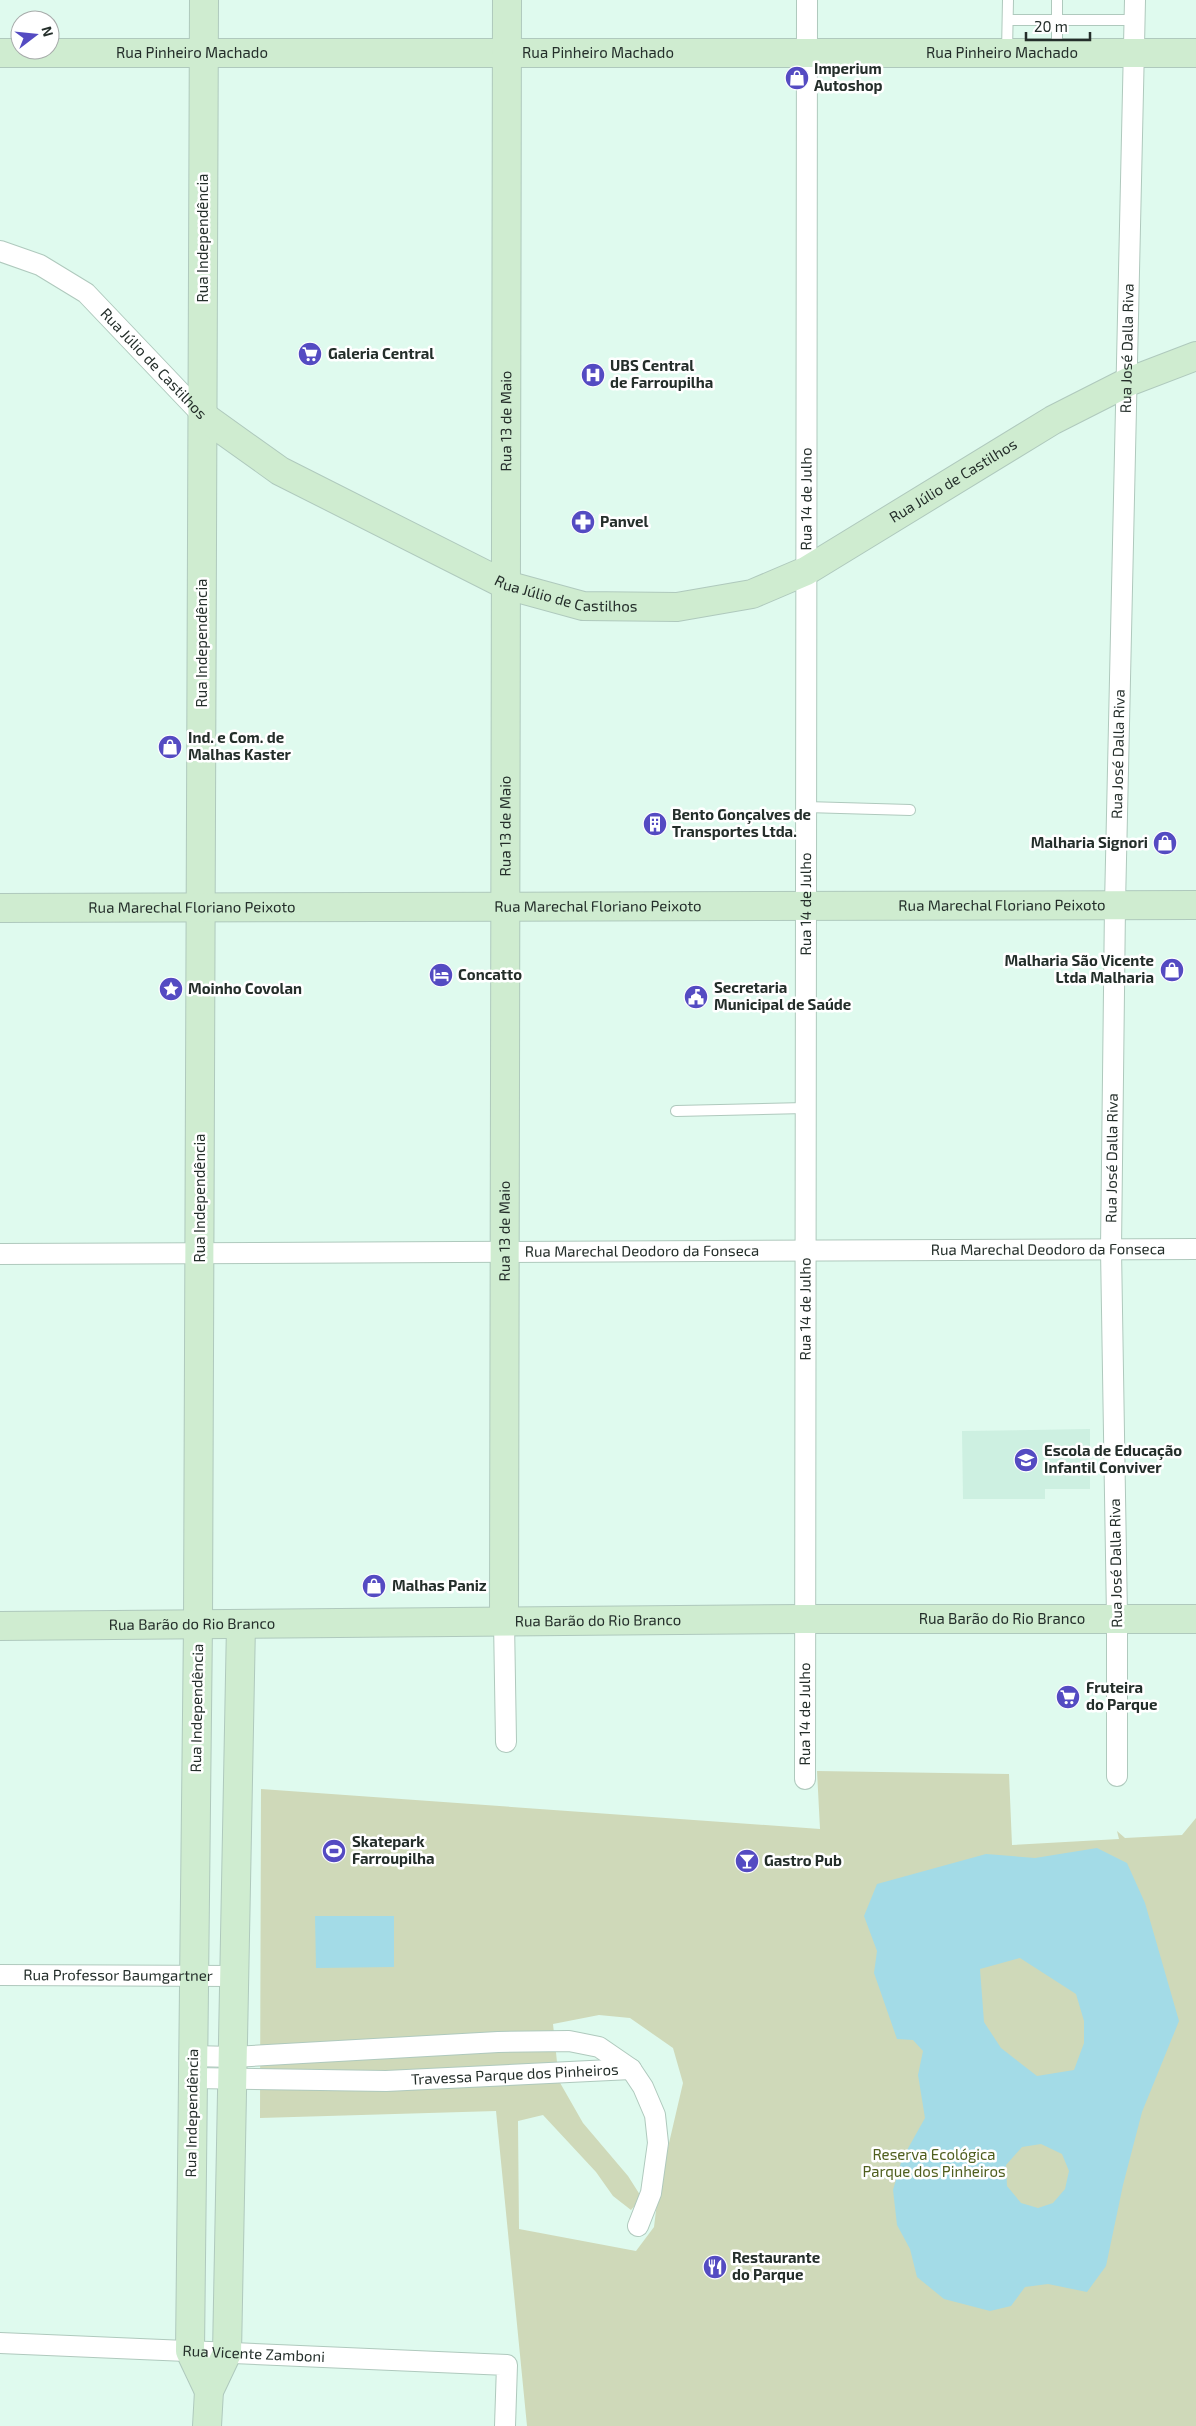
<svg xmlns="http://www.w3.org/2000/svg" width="1196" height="2426" viewBox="0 0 1196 2426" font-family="'Exo 2',sans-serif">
<rect width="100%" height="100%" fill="#dffaee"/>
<polygon fill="#cdf0e1" points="1090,1429 1090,1489 1045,1489 1045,1499 963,1499 962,1431"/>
<path fill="#cfd9b9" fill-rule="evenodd" d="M817,1771l192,3 3,71 107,-6 -2,-8 8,7 57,-3 14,-17v608h-669l-31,-315 -236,7 1,-329 559,40zM599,2015l31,3 43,30 10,35 -24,103 -5,41 -18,24 -117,-22 -1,-108 25,-6 53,57 17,24 18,14 11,-12 -14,-22 -45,-53 -24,-42 -6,-57z"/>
<g fill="#a3dbe7" fill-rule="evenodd">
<path d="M1097,1848l30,15 18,40 34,118 -37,91 -19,73 -17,81 -19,26 -39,-8 -23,3 -14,19 -21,5 -46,-12 -27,-22 -7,-28 -13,-24 -4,-35 9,-31 23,-41 -7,-43 5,-24 -10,-11 -16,-1 -23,-66 3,-22 -13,-35 13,-32 109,-30 49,4zM1020,1958l56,36 8,27v22l-10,27 -37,6 -36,-28 -17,-26 -4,-53zM1041,2144l21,10 7,17 -4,18 -12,14 -15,5 -17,-5 -14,-17 -1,-21 16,-18z"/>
<polygon points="315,1916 394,1916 394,1967 316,1968"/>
</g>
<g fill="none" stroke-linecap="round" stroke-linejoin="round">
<g stroke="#afc9bd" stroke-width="12">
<g id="lane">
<polyline points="1008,20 1135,20"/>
<polyline points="1057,51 1057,0"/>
<polyline points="1007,52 1008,0"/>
<polyline points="806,807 910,810"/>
<polyline points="676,1111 805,1108"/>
</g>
</g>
<g stroke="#afc9bd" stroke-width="22">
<g id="street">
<path id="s1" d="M0,251l40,14 46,28 117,123"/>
<path id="s2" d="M0,1254l1196,-5"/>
<polyline points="504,1621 506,1742"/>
<path id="s3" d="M1117,1776v-158l-6,-369 4,-344 20,-905"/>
<path id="s4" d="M805,1779l2,-1779"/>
<path id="s5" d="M0,1975l234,1"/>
<polyline points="193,2056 233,2057 498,2042 569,2041 599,2047 631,2069 643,2087 655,2115 658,2143 651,2193 638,2226"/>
<path id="s6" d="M193,2078l193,3 245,-12"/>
<path id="s7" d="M0,2343l507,22 -2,61"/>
</g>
</g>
<g stroke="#afc9bd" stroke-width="30">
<g id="secondary">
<polyline points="204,0 198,1624 190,2351 209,2391"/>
<path id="s8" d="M0,53h1196"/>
<path id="s9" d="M203,416l77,55 226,114 77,21 94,1 75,-13 54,-23 247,-151 75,-38 68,-26"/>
<path id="s10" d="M0,908l1196,-3"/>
<path id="s11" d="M504,1621l3,-1621"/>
<path id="s12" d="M0,1626l805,-7h391"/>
<polyline points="207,2426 209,2391 227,2353 241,1624"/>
</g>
</g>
<use href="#lane" stroke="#fff" stroke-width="10"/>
<use href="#street" stroke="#fff" stroke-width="20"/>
<use href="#secondary" stroke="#cfecd0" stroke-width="28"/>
</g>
<defs>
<g id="shop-disc" transform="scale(1.25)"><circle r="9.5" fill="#544bc2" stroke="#fff"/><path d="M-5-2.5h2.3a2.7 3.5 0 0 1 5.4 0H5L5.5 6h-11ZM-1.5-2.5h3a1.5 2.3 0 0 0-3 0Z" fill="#fff"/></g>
<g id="supermarket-disc" transform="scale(1.25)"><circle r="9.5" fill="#544bc2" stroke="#fff"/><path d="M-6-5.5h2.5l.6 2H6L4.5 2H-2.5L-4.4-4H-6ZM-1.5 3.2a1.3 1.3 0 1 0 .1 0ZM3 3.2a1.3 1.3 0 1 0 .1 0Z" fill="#fff"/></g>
<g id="hospital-disc" transform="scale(1.25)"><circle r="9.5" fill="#544bc2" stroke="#fff"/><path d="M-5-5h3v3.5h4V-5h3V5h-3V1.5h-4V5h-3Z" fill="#fff"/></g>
<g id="pharmacy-disc" transform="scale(1.25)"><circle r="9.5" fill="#544bc2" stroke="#fff"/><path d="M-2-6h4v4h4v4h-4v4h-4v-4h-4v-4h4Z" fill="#fff"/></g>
<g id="building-disc" transform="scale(1.25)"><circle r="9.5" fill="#544bc2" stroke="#fff"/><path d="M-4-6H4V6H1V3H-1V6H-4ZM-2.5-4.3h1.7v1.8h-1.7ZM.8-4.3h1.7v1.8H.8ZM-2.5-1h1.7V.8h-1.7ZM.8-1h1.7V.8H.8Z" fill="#fff"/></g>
<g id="hotel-disc" transform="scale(1.25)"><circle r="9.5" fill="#544bc2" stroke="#fff"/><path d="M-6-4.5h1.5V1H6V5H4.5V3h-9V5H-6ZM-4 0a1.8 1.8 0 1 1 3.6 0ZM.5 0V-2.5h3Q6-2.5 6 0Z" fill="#fff"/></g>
<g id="sight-disc" transform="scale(1.25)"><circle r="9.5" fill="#544bc2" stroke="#fff"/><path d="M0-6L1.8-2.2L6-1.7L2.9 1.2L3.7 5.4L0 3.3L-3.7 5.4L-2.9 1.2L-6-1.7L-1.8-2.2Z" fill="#fff"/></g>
<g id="civic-disc" transform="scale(1.25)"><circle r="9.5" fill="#544bc2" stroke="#fff"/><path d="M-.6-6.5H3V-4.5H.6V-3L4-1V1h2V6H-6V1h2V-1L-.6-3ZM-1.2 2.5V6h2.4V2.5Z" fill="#fff"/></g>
<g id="school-disc" transform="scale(1.25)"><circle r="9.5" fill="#544bc2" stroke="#fff"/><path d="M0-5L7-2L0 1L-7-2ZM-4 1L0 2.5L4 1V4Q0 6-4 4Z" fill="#fff"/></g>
<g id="stadium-disc" transform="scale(1.25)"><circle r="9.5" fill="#544bc2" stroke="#fff"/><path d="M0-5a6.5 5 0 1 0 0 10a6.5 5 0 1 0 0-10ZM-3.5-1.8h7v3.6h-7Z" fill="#fff"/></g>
<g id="bar-disc" transform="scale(1.25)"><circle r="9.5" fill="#544bc2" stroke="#fff"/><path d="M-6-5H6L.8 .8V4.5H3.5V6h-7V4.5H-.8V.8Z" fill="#fff"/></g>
<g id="restaurant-disc" transform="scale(1.25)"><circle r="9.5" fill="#544bc2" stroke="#fff"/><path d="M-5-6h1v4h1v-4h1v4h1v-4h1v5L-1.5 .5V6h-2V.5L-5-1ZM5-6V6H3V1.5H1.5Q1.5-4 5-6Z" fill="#fff"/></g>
</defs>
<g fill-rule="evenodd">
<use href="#shop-disc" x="797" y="78"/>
<use href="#supermarket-disc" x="310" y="354"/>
<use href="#hospital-disc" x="593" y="375"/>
<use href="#pharmacy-disc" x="583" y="522"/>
<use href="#shop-disc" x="170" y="747"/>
<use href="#building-disc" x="655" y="824"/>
<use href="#shop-disc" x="1165" y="843"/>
<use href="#shop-disc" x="1172" y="970"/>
<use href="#hotel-disc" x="441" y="975"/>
<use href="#sight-disc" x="171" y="989"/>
<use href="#civic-disc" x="696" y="997"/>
<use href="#school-disc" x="1026" y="1460"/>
<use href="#shop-disc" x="374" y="1586"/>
<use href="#supermarket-disc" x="1068" y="1697"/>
<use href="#stadium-disc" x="334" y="1851"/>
<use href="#bar-disc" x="747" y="1861"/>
<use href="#restaurant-disc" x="715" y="2267"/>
</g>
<g text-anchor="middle" stroke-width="5" stroke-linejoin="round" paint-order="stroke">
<g font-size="15" fill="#242e2a" stroke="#fff">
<text dy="5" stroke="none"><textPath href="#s8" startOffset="192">Rua Pinheiro Machado</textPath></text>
<text dy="5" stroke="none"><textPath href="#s8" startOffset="598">Rua Pinheiro Machado</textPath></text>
<text dy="5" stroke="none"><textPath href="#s8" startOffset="1002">Rua Pinheiro Machado</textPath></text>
<text transform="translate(203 238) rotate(-90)" y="5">Rua Independência</text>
<text dy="5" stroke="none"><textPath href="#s3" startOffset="1428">Rua José Dalla Riva</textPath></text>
<text dy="5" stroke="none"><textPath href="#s1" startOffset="194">Rua Júlio de Castilhos</textPath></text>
<text dy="5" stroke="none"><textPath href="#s11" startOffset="1200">Rua 13 de Maio</textPath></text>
<text dy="5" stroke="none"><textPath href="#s9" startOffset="829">Rua Júlio de Castilhos</textPath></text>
<text dy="5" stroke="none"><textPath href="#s4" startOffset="1280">Rua 14 de Julho</textPath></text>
<text dy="5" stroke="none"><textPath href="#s9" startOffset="409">Rua Júlio de Castilhos</textPath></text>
<text transform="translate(202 643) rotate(-90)" y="5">Rua Independência</text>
<text dy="5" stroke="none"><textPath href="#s3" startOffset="1022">Rua José Dalla Riva</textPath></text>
<text dy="5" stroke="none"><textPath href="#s11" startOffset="795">Rua 13 de Maio</textPath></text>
<text dy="5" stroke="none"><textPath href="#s4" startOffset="875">Rua 14 de Julho</textPath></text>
<text dy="5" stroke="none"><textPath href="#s10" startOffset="1002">Rua Marechal Floriano Peixoto</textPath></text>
<text dy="5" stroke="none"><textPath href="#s10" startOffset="598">Rua Marechal Floriano Peixoto</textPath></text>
<text dy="5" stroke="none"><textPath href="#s10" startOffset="192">Rua Marechal Floriano Peixoto</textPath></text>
<text dy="5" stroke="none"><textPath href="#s3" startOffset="618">Rua José Dalla Riva</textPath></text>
<text transform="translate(200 1198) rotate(-90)" y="5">Rua Independência</text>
<text dy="5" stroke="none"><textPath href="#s11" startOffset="390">Rua 13 de Maio</textPath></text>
<text dy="5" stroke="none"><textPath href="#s2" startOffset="1048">Rua Marechal Deodoro da Fonseca</textPath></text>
<text dy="5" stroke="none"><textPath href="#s2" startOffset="642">Rua Marechal Deodoro da Fonseca</textPath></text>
<text dy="5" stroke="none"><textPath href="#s4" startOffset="470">Rua 14 de Julho</textPath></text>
<text transform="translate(1116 1563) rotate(-91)" y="5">Rua José Dalla Riva</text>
<text dy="5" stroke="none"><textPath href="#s12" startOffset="1002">Rua Barão do Rio Branco</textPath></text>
<text dy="5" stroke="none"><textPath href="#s12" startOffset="598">Rua Barão do Rio Branco</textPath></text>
<text dy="5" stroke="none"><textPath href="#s12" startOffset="192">Rua Barão do Rio Branco</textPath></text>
<text transform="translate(197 1708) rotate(-89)" y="5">Rua Independência</text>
<text dy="5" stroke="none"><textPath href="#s4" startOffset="65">Rua 14 de Julho</textPath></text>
<text dy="5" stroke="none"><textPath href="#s5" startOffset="118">Rua Professor Baumgartner</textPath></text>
<text dy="5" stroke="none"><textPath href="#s6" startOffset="322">Travessa Parque dos Pinheiros</textPath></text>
<text transform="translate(192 2113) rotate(-89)" y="5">Rua Independência</text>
<text dy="5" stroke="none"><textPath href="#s7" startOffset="254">Rua Vicente Zamboni</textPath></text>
</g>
<g font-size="15" font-weight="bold" fill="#242e2a" stroke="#fff" text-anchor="start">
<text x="814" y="74">Imperium<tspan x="814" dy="17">Autoshop</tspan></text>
<text x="328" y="359">Galeria Central</text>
<text x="610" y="371">UBS Central<tspan x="610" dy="17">de Farroupilha</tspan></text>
<text x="600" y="527">Panvel</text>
<text x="188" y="743">Ind. e Com. de<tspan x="188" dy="17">Malhas Kaster</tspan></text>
<text x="672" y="820">Bento Gonçalves de<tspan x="672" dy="17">Transportes Ltda.</tspan></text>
<text x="1148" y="848" text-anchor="end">Malharia Signori</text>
<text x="1154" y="966" text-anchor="end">Malharia São Vicente<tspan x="1154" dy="17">Ltda Malharia</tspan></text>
<text x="458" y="980">Concatto</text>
<text x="714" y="993">Secretaria<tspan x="714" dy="17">Municipal de Saúde</tspan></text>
<text x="188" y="994">Moinho Covolan</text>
<text x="1044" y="1456">Escola de Educação<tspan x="1044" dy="17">Infantil Conviver</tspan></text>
<text x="392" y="1591">Malhas Paniz</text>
<text x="1086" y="1693">Fruteira<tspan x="1086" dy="17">do Parque</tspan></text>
<text x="352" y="1847">Skatepark<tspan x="352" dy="17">Farroupilha</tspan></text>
<text x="764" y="1866">Gastro Pub</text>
<text x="732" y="2263">Restaurante<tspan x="732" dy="17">do Parque</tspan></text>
</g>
<g font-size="15" fill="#4f5e1e" stroke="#fff">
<text x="934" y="2160">Reserva Ecológica<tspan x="934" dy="17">Parque dos Pinheiros</tspan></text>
</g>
</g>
<g transform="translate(35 35) rotate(74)"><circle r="24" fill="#ffffff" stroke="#a7abaa"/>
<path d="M0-4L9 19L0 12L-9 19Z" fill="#544bc2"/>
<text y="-8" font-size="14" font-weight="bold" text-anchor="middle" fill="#242e2a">N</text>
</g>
<path d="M1026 32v8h64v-8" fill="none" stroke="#242e2a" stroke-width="2.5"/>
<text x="1034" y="32" font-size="15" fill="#242e2a" stroke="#ffffff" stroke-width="4" paint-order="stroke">20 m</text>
</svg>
